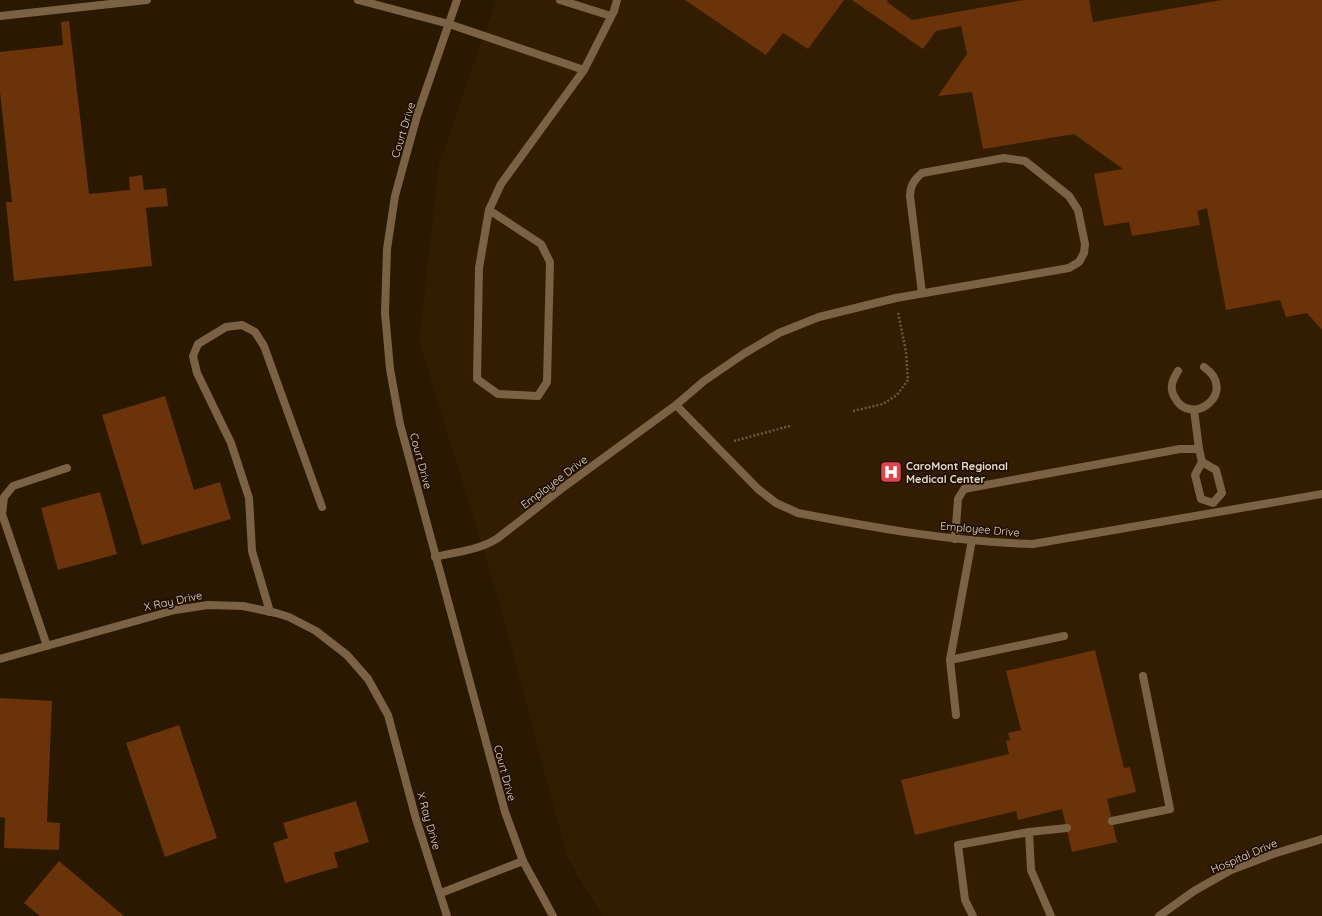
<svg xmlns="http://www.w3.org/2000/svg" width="1322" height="916" viewBox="0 0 1322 916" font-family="Quicksand,sans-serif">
<rect width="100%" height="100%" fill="#2a1800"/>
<polygon fill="#331d00" points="496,0 1322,0 1322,916 602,916 567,857 500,605 419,340 439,164"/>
<g fill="#6b3309">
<polygon points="685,0 844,0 808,49 783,33 766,55"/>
<polygon points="852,0 888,0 887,2 912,20 1024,0 1089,0 1093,22 1222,0 1322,0 1322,330 1307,313 1286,317 1280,300 1226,310 1207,208 1197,211 1200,225 1132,236 1129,222 1104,226 1094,174 1123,169 1074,134 983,149 972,92 938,96 967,54 961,26 936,31 923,49"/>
<polygon points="69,21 89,194 130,190 129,177 142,175 144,190 166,188 168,206 146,208 152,266 14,281 6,202 12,202 0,92 0,52 63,45 61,22"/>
<polygon points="165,396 194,490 220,482 231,519 142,545 102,415"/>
<polygon points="100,492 117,554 58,570 41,508"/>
<polygon points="1095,650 1124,768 1130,767 1136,792 1107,799 1117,842 1072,852 1062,809 1018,820 1016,811 915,835 901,780 1009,754 1006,741 1010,740 1008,733 1021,730 1006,671"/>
<polygon points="0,698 52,701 47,822 60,823 59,850 4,848 5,818 0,817"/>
<polygon points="179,725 217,838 165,857 126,743"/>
<polygon points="356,801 369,842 334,853 338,867 285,883 273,843 288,838 283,823"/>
<polygon points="59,861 124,916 40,916 24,903"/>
</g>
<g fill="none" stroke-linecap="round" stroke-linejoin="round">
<g stroke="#685843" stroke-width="2.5" stroke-dasharray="2 2" stroke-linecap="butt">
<polyline points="853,411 883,404 897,395 908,380 906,352 898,312"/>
<polyline points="734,441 790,426"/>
</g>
<g stroke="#7b6245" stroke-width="8">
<polyline points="560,0 611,16"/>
<polyline points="449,24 584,70"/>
<polyline points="489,210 541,244 550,262 547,382 538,396 498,394 477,379 479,268 489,210 501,184 584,70 614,11 617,0"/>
<path d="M1178,371c-5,8 -9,16 -4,25 16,34 66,-4 30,-29"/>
<path d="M676,405l82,84 18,14 22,10c78,15 156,29 235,31l289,-50"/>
<polyline points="1194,410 1199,449"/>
<polygon points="1202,462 1216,470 1222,493 1213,503 1201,499 1195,475"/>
<polyline points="955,539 958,499 964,489 1180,449 1199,449 1202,462"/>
<path d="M435,557c21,-5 45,-7 63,-19l63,-49 115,-84 28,-24 41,-28 34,-20 40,-16 77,-19 173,-30 10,-6 5,-9 1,-9 -7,-34 -9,-14 -44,-35 -21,-3 -82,15c-8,7 -12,13 -12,23l12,97"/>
<polyline points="270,612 252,551 249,498 231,443 197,373 193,356 198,344 226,327 242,325 255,332 264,346 322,507"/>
<polyline points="47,646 2,514 4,497 13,486 67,468"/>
<polyline points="950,660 1064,636"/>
<polyline points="956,715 950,660 972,540"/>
<polyline points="1112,821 1170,809 1143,676"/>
<polyline points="1029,832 1067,828"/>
<polyline points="973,916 965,900 958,845 1029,832 1031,870 1051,916"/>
</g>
<g stroke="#7b6245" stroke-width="8">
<polyline points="358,0 449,24"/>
<polyline points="0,16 147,0"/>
<polyline points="0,659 175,610 208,605 243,606 276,613 289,617 316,631 347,655 368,679 388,715 416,819 447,916"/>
<polyline points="441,893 523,861"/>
<polyline points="1159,916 1194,891 1231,870 1273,854 1322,839"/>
</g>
<polyline stroke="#7b6245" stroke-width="8" points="457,0 417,116 404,163 395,196 387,249 385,313 390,369 400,424 505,812 523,861 553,916"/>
</g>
<defs>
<g id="hospital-square" transform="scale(1.15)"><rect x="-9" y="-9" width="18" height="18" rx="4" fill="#e0444e" stroke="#200f00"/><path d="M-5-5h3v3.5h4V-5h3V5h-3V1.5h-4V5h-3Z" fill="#fff"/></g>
</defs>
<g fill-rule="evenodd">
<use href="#hospital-square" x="891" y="472"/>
</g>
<g text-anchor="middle" stroke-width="3.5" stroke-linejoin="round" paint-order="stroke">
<g font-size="11" fill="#e5d9ca" stroke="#200f00">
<text transform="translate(403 130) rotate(-73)" y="4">Court Drive</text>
<text transform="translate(421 461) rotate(75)" y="4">Court Drive</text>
<text transform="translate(554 482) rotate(-37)" y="4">Employee Drive</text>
<text transform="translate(980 529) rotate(5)" y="4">Employee Drive</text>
<text transform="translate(173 601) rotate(-12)" y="4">X Ray Drive</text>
<text transform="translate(505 773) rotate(75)" y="4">Court Drive</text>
<text transform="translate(429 821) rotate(74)" y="4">X Ray Drive</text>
<text transform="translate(1244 856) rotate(-23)" y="4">Hospital Drive</text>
</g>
<g font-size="11" font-weight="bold" fill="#e5d9ca" stroke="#200f00" text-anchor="start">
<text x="906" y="470">CaroMont Regional<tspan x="906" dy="13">Medical Center</tspan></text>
</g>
</g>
</svg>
